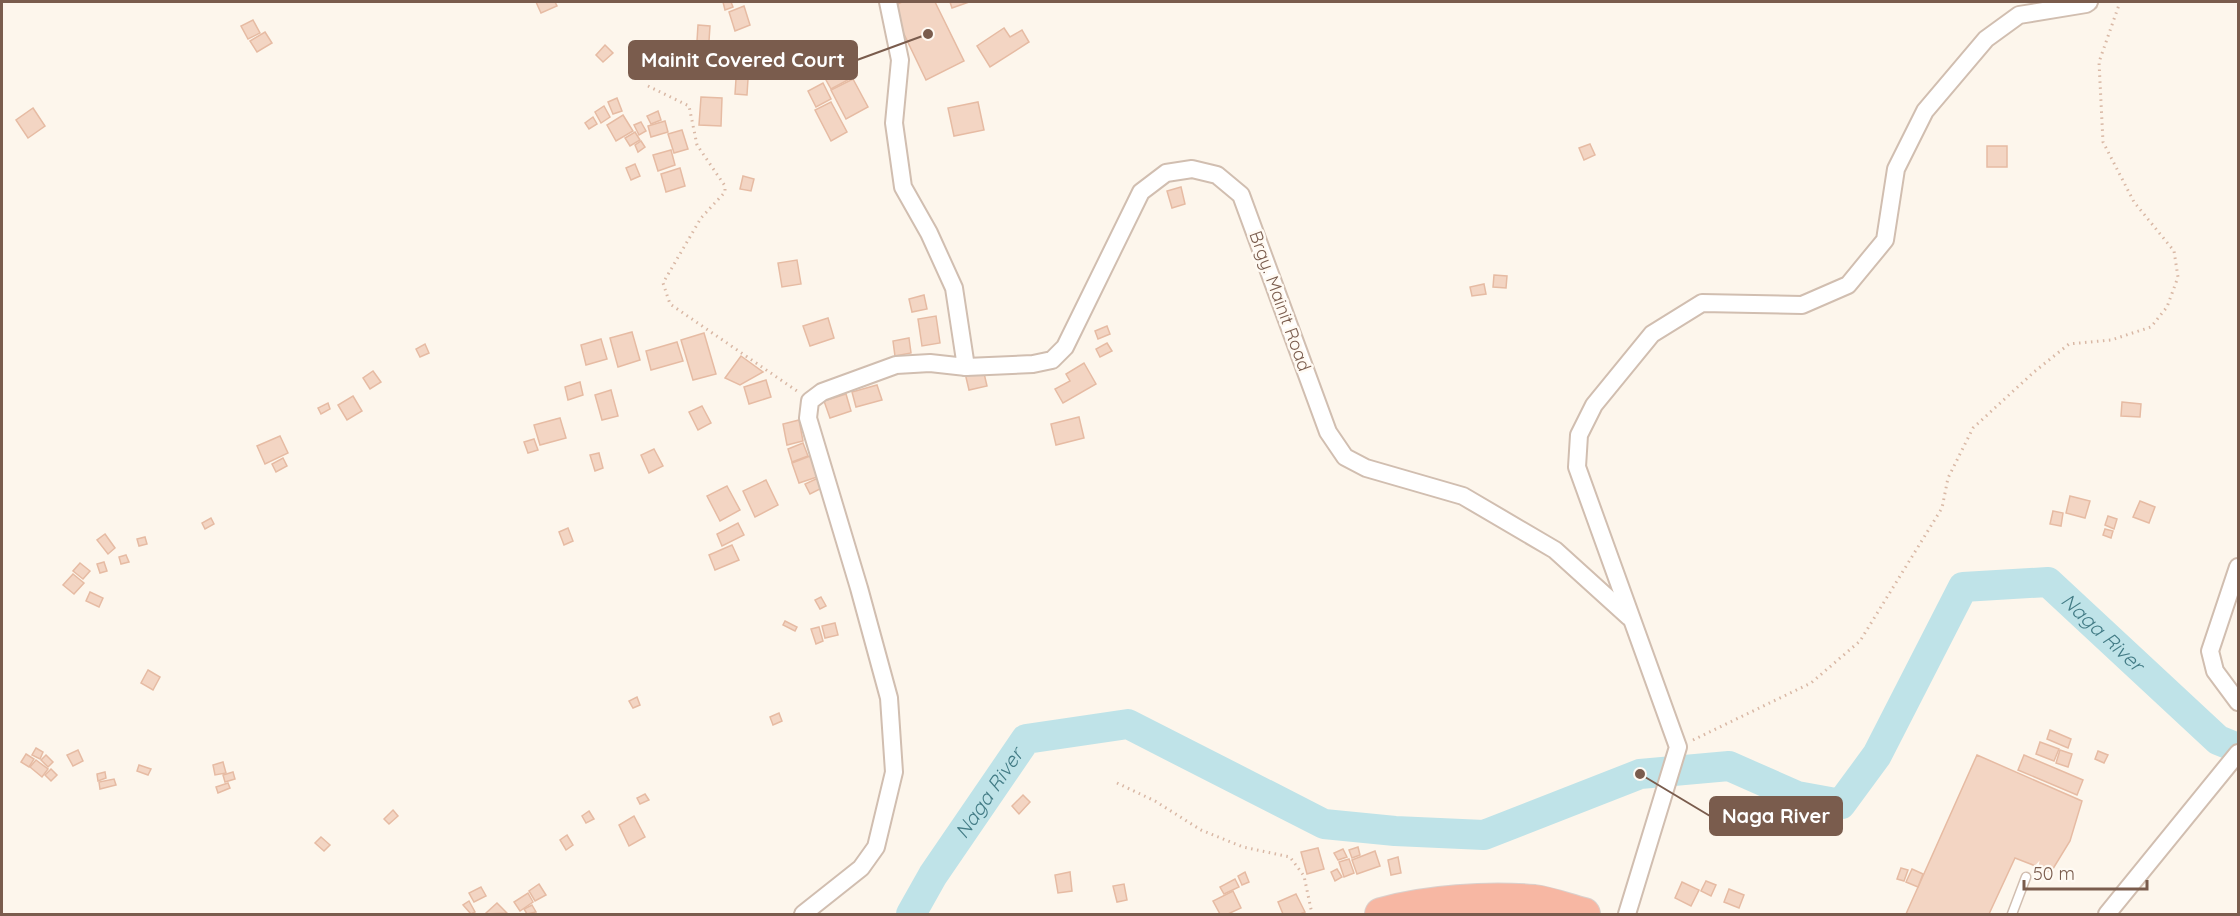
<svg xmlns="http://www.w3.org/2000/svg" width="2240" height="916" viewBox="0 0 2240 916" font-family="Quicksand,sans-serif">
<rect width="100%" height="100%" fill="#fdf6ec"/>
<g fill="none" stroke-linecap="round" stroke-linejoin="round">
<path stroke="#bfe3e8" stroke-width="30" id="s1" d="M911,914l22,-39 93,-136 102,-15 196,100 71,7 89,4 156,-61 89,-8 68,30 44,8 36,-49 86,-168 85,-5 170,158 20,8"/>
</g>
<g fill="#f3d5c3" stroke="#e6bba3" stroke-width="1.5">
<polygon points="536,2 555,2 557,6 541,13"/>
<polygon points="723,2 731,2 733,7 725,10"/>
<polygon points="902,2 935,2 964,61 926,80 891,7"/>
<polygon points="950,2 969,2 952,8"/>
<polygon points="744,6 750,25 735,31 729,12"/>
<polygon points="253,20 260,33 248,39 241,26"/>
<polygon points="698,25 710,26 709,41 697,41"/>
<polygon points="1004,28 1010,37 1022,30 1029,42 990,67 977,46"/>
<polygon points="265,32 272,43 257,52 250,41"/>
<polygon points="605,45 613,53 603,62 596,55"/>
<polygon points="847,55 857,75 831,89 820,69"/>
<polygon points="736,79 748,79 747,95 735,94"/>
<polygon points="853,79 868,107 846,119 831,90"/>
<polygon points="823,83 831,99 816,107 808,91"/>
<polygon points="701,97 722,98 721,126 699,125"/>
<polygon points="617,98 622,111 613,114 608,102"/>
<polygon points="831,102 847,132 831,141 815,110"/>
<polygon points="978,102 984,130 954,136 948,108"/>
<polygon points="604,106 610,117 601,123 595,112"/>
<polygon points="33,108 45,126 28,138 16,120"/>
<polygon points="658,111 661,120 651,124 647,116"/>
<polygon points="623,115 633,131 616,141 607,125"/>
<polygon points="593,117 597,124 589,129 585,123"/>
<polygon points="665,121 668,132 651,137 648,126"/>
<polygon points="641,122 646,131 639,135 634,125"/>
<polygon points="682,130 688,149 674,153 668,134"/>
<polygon points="635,132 640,140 630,146 625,138"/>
<polygon points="641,141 645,147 638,152 635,145"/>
<polygon points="1590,144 1595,155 1584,160 1579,148"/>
<rect x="1987" y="146" width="20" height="21"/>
<polygon points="671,150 675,165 658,171 653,155"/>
<polygon points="635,164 640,176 631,180 626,168"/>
<polygon points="680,168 685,186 666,192 661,174"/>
<polygon points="743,176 754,179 751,191 740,189"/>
<polygon points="1181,187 1185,204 1172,208 1167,191"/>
<polygon points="797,260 801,284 782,287 778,263"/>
<polygon points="1494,275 1507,276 1506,288 1493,287"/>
<polygon points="1484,284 1486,294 1472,296 1470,287"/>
<polygon points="924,295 927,309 912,312 909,299"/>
<polygon points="936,316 940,343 922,346 918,319"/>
<polygon points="828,318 834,338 810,346 803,326"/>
<polygon points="1107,326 1110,334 1098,339 1095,331"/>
<polygon points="632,332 640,360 618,367 610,338"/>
<polygon points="704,333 716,374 693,380 681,340"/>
<polygon points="909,338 911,353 895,356 893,341"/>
<polygon points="601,339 607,359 586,365 581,345"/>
<polygon points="677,342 683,361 651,370 646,351"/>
<polygon points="1107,343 1112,351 1100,357 1096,349"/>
<polygon points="425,344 429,353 420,357 416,349"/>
<polygon points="741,356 763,372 740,385 725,378"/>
<polygon points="1084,363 1096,384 1063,403 1055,389 1070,381 1066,374"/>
<polygon points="983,369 987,386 969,390 965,373"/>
<polygon points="373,371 381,382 370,389 363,378"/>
<polygon points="766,380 771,397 749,404 744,387"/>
<polygon points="580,382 583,395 568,400 565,387"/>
<polygon points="877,385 882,400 856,407 852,392"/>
<polygon points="611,390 618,416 602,420 595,395"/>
<polygon points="846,394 851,411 830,418 824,401"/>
<polygon points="353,396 362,411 347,420 338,405"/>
<polygon points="2122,402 2141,404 2140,417 2121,416"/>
<polygon points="328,403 330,409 321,414 318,408"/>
<polygon points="702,406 711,423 698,430 689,412"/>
<polygon points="1079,417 1084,438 1056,445 1051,424"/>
<polygon points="560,418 566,438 540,445 534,425"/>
<polygon points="799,420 803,441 787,445 783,424"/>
<polygon points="280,436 288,453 265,464 257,446"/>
<polygon points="534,439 538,450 528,453 524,442"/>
<polygon points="803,443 808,456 792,462 788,449"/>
<polygon points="654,449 663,466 649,473 641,455"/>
<polygon points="599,453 603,468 595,471 590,455"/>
<polygon points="810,456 817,477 799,483 792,463"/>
<polygon points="283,458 287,466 276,472 272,464"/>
<polygon points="818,478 822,488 810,494 805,484"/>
<polygon points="766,480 778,505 755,517 743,491"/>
<polygon points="727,486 740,510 720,521 707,496"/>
<polygon points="2070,496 2090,501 2085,518 2066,513"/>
<polygon points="2140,501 2155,507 2149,523 2133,517"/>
<polygon points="2053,511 2063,513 2061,526 2050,524"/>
<polygon points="2108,516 2117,519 2114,529 2105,525"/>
<polygon points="211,518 214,524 205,529 202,523"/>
<polygon points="738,523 744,535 722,546 717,534"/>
<polygon points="568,528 573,541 564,545 559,532"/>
<polygon points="2105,529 2113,531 2111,538 2103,535"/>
<polygon points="105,534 115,548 108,554 97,540"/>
<polygon points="145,537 147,544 139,546 137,539"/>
<polygon points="732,545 739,560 715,570 709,555"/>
<polygon points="126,555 129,562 121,564 119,557"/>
<polygon points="104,562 107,571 100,573 97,564"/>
<polygon points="80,563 90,571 83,579 73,571"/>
<polygon points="73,574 84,583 74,594 63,585"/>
<polygon points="90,592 103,598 99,607 86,601"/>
<polygon points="821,597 826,606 820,609 815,600"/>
<polygon points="785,621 797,627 795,631 783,625"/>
<polygon points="835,623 838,635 825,638 822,626"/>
<polygon points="819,627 823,641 816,644 811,629"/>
<polygon points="148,670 160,677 153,690 141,683"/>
<polygon points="637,697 640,705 633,708 629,701"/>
<polygon points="779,713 782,721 773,725 770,717"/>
<polygon points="2050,730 2071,739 2068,748 2047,739"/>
<polygon points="2040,742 2059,749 2054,761 2036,754"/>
<polygon points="36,748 43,752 40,759 32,755"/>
<polygon points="78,750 83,761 73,766 67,755"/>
<polygon points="2060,750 2072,754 2068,767 2056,763"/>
<polygon points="2098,751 2108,755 2104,763 2095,759"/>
<polygon points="26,754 34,759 29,767 21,762"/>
<polygon points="46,755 53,762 48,767 41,760"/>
<polygon points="1977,755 2082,801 2070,841 2051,872 2015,858 1989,914 1906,914"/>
<polygon points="2024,755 2083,780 2077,795 2018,770"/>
<polygon points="36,760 48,769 42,777 30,767"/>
<polygon points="223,762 226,773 215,775 213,765"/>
<polygon points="139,765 151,769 148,775 137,771"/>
<polygon points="51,769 57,775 51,781 45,775"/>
<polygon points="105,772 106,778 98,781 97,774"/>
<polygon points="233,772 235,779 225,782 223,775"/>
<polygon points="114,779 116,785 100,789 99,782"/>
<polygon points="228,783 230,788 218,793 216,787"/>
<polygon points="645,794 649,800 640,804 637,798"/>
<polygon points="1023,795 1030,802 1019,814 1012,806"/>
<polygon points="393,810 398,816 389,824 384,819"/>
<polygon points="589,811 594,819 586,823 582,816"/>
<polygon points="634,816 645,837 629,846 619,825"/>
<polygon points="567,835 573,845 566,850 560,840"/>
<polygon points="321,837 330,845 324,851 315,843"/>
<polygon points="1358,847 1360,855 1352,858 1349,850"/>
<polygon points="1318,848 1324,869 1307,874 1301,852"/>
<polygon points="1343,849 1347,857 1338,860 1334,853"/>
<polygon points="1375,851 1380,866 1357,874 1352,860"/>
<polygon points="1398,857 1401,873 1391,875 1388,860"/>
<polygon points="1349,859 1354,873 1344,877 1339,862"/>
<polygon points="1901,868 1908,870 1904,881 1897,879"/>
<polygon points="1337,869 1342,877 1335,881 1331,872"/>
<polygon points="1912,869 1923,874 1918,887 1906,882"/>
<polygon points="1070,872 1072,891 1058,893 1055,875"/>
<polygon points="1245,872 1249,882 1242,885 1238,876"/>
<polygon points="1235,879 1239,887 1224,894 1220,887"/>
<polygon points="1706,881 1716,885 1711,896 1701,891"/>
<polygon points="1682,882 1699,890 1691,906 1675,898"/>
<polygon points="539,884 546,895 535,901 529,891"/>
<polygon points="1124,884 1127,900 1117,902 1113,886"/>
<polygon points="481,887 486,896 474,902 469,893"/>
<polygon points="1729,889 1744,895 1739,908 1724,902"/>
<polygon points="1233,891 1241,908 1228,914 1220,914 1213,901"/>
<polygon points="528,893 533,902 520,911 514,902"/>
<polygon points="1296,894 1305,912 1300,914 1283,914 1278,902"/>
<polygon points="469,901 475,912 471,914 463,905"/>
<polygon points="497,903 507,913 485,914"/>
<polygon points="532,905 536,912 527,914 524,909"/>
</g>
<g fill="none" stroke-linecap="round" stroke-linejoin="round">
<g stroke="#d1beb0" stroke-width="11">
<polyline id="lane" points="2012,914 2026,877"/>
</g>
<g stroke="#d1beb0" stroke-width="20">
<g id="street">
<polyline points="966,367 1033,364 1052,360 1065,347 1141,192 1166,173 1192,169 1217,175 1241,195 1328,432 1345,457 1366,468 1463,496 1555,550 1629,617"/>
<polyline points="2238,567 2210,651 2215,671 2238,702"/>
<polyline points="803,914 861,868 876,847 894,772 889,698 859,588 808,418 810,401 822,392 896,365 930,363 966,367 954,288 929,233 903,187 894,123 900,60 888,2"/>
<polyline points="1627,914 1678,747 1577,467 1579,435 1594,405 1652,334 1702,303 1802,305 1848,285 1885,240 1896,169 1925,111 1986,39 2019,15 2086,4 2089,2"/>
<polyline points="2107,914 2238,753"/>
</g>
</g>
<g stroke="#dad1cd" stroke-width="34">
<path id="highway" d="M1381,914c44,-13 108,-17 153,-13 16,2 34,9 50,13"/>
</g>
<g stroke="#d9b8a5" stroke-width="3" stroke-dasharray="1.5 4.5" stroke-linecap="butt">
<polyline points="648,86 689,106 697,145 725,186 725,192 701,218 663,283 670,304 797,391"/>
<polyline points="1693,740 1811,683 1860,641 1942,508 1948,478 1973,428 2034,372 2069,344 2111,340 2151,327 2167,307 2178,277 2174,251 2134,202 2103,142 2099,62 2120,2"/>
<polyline points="1117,783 1155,801 1201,830 1243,847 1290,857 1304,876 1312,914"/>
</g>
<use href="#lane" stroke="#fff" stroke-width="8"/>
<use href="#street" stroke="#fff" stroke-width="16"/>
<use href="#highway" stroke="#f7b7a3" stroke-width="32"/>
</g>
<g text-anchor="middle" stroke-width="5" stroke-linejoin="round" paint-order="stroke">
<g font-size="18" fill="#7a5c4d" stroke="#fffaf3">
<text transform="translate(1280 301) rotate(70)" y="6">Brgy. Mainit Road</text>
</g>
<g font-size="20" font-style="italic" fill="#437c86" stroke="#fffaf3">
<text dy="7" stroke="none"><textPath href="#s1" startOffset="1478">Naga River</textPath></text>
<text dy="7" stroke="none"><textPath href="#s1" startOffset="144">Naga River</textPath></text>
</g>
</g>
<path fill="none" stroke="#7a5c4d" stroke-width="2" d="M928 34L857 60M1640 774L1710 816"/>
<g fill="#7a5c4d" stroke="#fffaf3" stroke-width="2">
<circle cx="928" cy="34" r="6"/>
<circle cx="1640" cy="774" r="6"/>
</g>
<g fill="#7a5c4d" stroke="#7a5c4d" stroke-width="2">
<rect x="629" y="41" width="228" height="38" rx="6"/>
<rect x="1710" y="797" width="132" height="38" rx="6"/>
</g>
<g font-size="20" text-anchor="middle" font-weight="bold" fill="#fff">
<text x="743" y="67">Mainit Covered Court</text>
<text x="1776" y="823">Naga River</text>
</g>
<rect width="2240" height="916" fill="none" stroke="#7a5c4d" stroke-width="6"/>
<path d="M2024 880v9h123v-9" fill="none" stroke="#7a5c4d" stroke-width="3"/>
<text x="2033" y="880" font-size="18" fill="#7a5c4d" stroke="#fffaf3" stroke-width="4.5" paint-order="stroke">50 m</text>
</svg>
